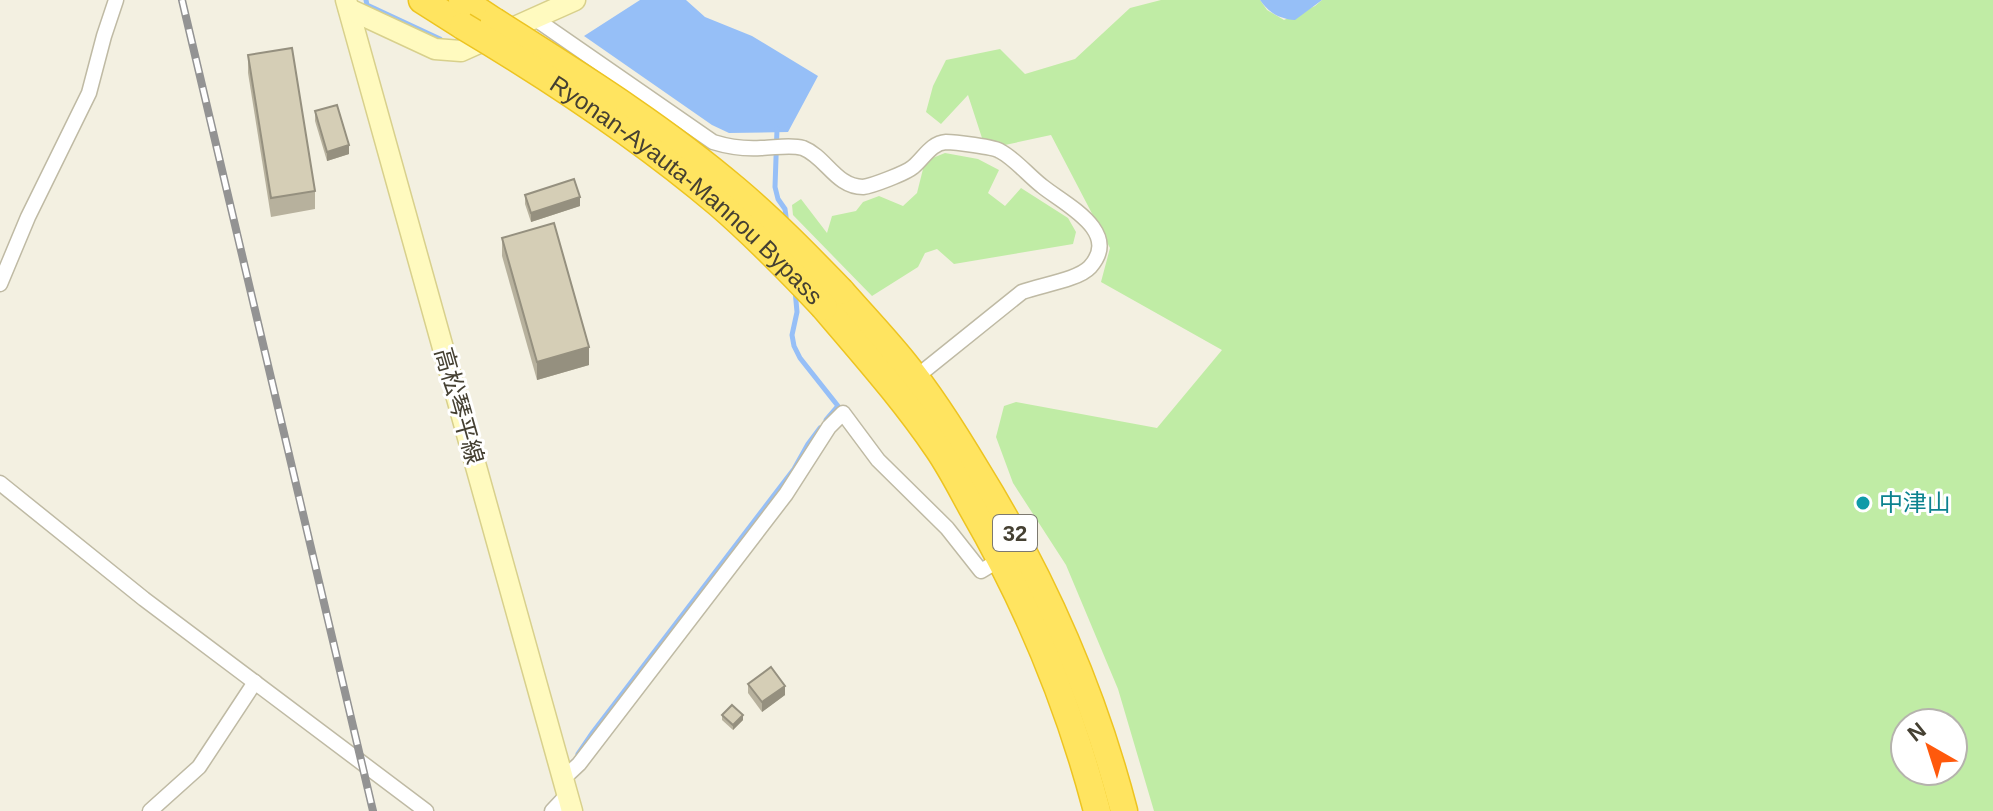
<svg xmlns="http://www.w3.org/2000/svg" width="1993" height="811" viewBox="0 0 1993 811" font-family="Arial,'Noto Sans JP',sans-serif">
<rect width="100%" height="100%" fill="#f3f0e1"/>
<g fill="#c0eca5" fill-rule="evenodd">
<path d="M1161,0h99l7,10 17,10 31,-14 7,-6h671v811h-839l-36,-122 -52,-124 -53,-82 -17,-46 8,-31 12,-4 141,26 65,-78 -121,-68 9,-34 -59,-113 -46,10 -23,-7 -14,-43 -27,29 -15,-12 7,-26 13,-26 54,-11 25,25 50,-15 55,-51zM1905,723h48v48h-48z"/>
<polygon points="945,153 978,159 999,170 988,193 1005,206 1021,188 1068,218 1076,232 1073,244 954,264 937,249 925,253 918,267 872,296 793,215 792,205 801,199 827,233 832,216 856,211 863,202 879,196 903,206 917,193 925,161"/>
</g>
<g fill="#96bff7">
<polygon points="640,0 686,0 705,17 752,36 818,76 788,132 729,133 712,125 584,36"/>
<path d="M1260,0h62l-27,20c-15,-1 -26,-7 -35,-20z"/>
</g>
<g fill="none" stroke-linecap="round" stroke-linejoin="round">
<g stroke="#96bff7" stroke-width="5">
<polyline points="366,0 367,5 440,39"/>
<polyline points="777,129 775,187 778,199 785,209 787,224"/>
<polyline points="795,290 797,312 792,335 794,346 800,358 838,406 826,420"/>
<polyline points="578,754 593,732 794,469 808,444 820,428"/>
</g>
<g stroke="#bfbaa4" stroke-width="17">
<g id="street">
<path d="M534,18l179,124c16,5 31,7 48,6 13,0 29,-4 42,0 23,9 33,39 60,39 9,-1 43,-14 50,-20 11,-9 18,-24 33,-25 8,0 49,5 54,9 14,7 29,25 42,35 22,18 80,45 48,81 -12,13 -50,18 -68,25l-107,86"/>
<polyline points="0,284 28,217 89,93 104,36 116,0"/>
<polyline points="0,483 144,599 426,811"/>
<polyline points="563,779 579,764 786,494 829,427 843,413 878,460 947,528 981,571 1001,559"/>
<polyline points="150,811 199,767 255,682"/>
<polyline points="552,811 568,794"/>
</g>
</g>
<g stroke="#d8d08c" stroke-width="23">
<g id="secondary">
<polyline points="346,0 572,811"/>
<polyline points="349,9 435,49 461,51 575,0"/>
</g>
</g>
<g stroke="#edc421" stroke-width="29">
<g id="highway">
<polyline points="422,0 463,26"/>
<polyline points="462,0 494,21"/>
<path d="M841,291c21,24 44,48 64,73 27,33 50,70 72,107 65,105 116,220 147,340"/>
<path d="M824,307c39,46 80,92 114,142 13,19 23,39 34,59 55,95 97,196 125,303"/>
</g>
</g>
<use href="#street" stroke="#fff" stroke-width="14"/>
<use href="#secondary" stroke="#fffabf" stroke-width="20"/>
<use href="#highway" stroke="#ffe460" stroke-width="26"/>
<g stroke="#939393" stroke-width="8">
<polyline id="rail" points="182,0 373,811"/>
</g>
<use href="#rail" stroke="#fff" stroke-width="5" stroke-dasharray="15" stroke-linecap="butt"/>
<g stroke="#edc421" stroke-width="29" stroke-linecap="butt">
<g id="highway-bridge">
<path d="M494,21c83,53 166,104 241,168 38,32 72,67 106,102"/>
<path id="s1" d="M463,26c89,53 177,111 256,178 37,32 71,67 105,103"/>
</g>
</g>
<use href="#highway-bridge" stroke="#ffe460" stroke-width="26"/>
</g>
<g fill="#b7b19d">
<polygon points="248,55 315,191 315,209 271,217 248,73"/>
<polygon points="315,111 349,154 327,161 315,121"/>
<polygon points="525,195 580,206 531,222 525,204"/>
<polygon points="502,238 589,365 537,380 502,256"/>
<polygon points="748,684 785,695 762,712 748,693"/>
<polygon points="722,715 743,720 733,730 722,720"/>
</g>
<g fill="#95907f">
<polygon points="349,145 349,154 327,161 327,152"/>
<polygon points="580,197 580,206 531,222 531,213"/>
<polygon points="589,347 589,365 537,380 537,362"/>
<polygon points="785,686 785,695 762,712 762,702"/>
<polygon points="743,715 743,720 733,730 733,725"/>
</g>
<g fill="#d5ceb6" stroke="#95907f" stroke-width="2">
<polygon points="292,48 315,191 271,198 248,55"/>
<polygon points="337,105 349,145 327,152 315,111"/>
<polygon points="574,179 580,197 531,213 525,195"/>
<polygon points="554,223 589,347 537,362 502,238"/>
<polygon points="771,667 785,686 762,702 748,684"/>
<polygon points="732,705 743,715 733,725 722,715"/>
</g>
<circle fill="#0f9aa8" stroke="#fff" stroke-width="3" cx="1863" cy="503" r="8"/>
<g text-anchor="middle" stroke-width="6" stroke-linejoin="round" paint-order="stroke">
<rect fill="#fff" stroke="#7d7970" stroke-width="2" x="993" y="515" width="44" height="36" rx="6"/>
<g font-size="22" font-weight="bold" fill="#454032">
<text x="1015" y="541">32</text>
</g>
<g font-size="24" fill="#454032" stroke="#fff">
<text dy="8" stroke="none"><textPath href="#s1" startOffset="278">Ryonan-Ayauta-Mannou Bypass</textPath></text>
<text transform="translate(459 406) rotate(74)" y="8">高松琴平線</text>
</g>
<g font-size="24" fill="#0d838f" stroke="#fff" text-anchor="start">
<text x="1879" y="511">中津山</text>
</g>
</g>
<g transform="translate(1929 747) rotate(321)"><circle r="38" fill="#ffffff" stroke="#b5b3ad" stroke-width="2"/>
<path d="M0-6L14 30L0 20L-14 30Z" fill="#ff590c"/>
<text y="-12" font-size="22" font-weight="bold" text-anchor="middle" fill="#454032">N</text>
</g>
</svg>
